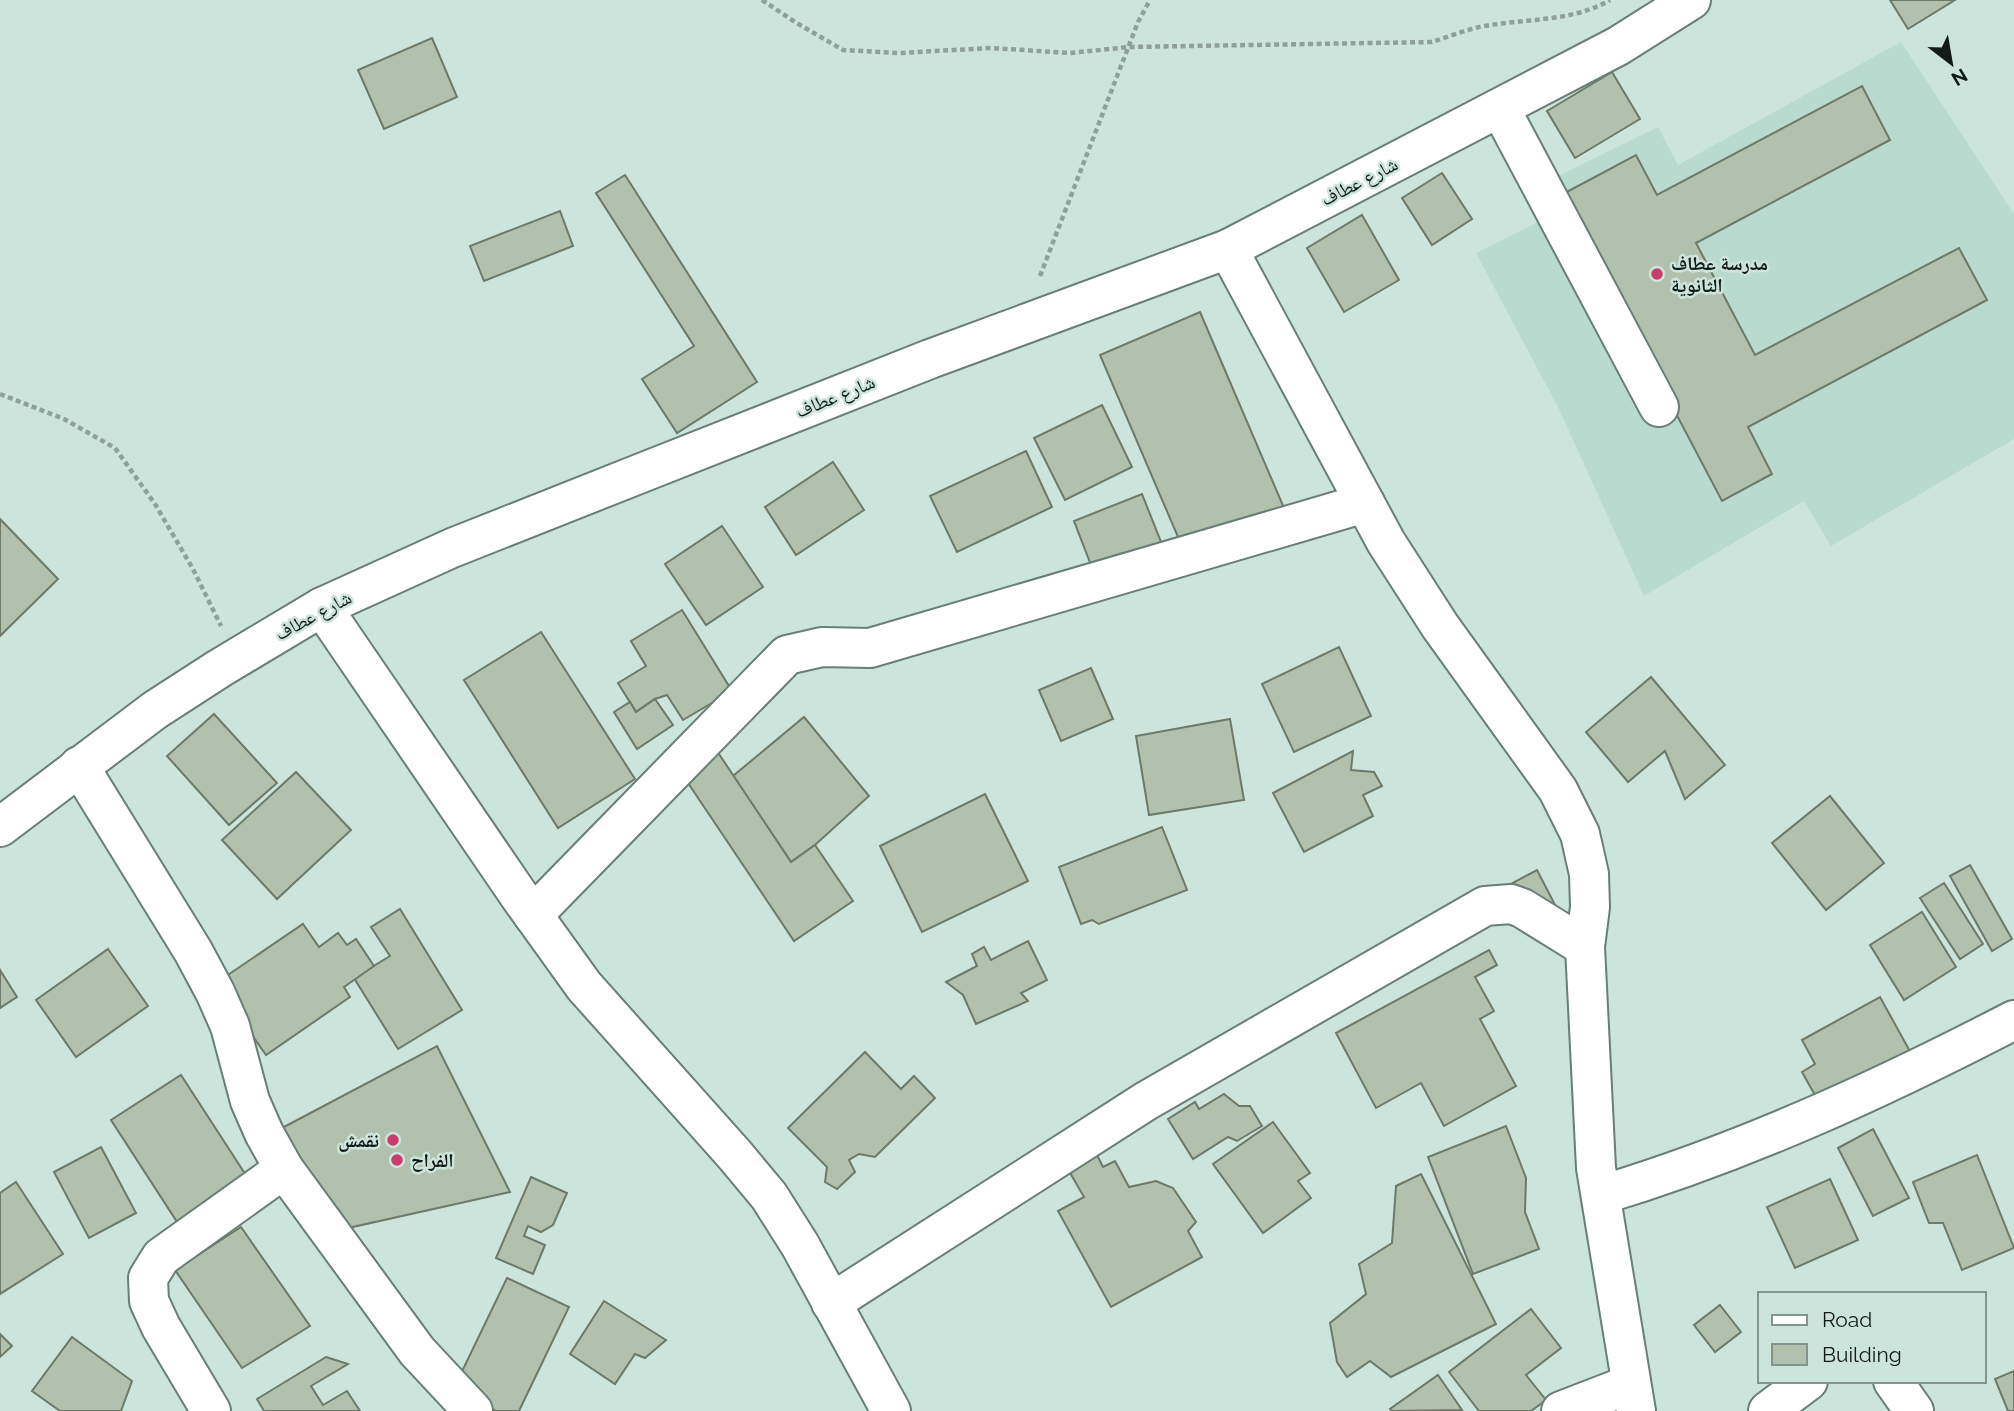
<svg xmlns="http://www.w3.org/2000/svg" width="2014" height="1411" viewBox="0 0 2014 1411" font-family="Raleway,'Noto Naskh Arabic',sans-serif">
<rect width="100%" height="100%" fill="#cce5dc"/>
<polygon fill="#b9dace" points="1901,42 2014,214 2014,439 1831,546 1804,501 1644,596 1559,409 1476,253 1546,218 1530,190 1658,127 1678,165"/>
<g fill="#b2c0ae" stroke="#6d7969" stroke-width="2">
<polygon points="1890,0 1955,0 1908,29"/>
<polygon points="432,38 457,97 384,129 358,70"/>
<polygon points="1612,72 1640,119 1575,158 1547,111"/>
<polygon points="1862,86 1890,140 1696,243 1755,355 1959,248 1987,300 1748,427 1772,474 1722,501 1561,195 1636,155 1657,195"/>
<polygon points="1442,173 1472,219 1432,245 1402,198"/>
<polygon points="625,175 757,382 677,433 642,379 694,346 596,193"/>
<polygon points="560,211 573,246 484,281 470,246"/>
<polygon points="1362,215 1399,280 1344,312 1307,248"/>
<polygon points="1200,312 1284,508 1184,551 1100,355"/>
<polygon points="1102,405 1132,467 1065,500 1034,438"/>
<polygon points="1026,451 1052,507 957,552 930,496"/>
<polygon points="833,462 864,510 796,555 765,507"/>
<polygon points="1142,494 1165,552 1096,578 1074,521"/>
<polygon points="0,519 58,579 0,636"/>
<polygon points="722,526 763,587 706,625 665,564"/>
<polygon points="682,610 732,691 683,720 667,695 655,699 636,712 618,683 646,666 631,641"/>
<polygon points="541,632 635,779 558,828 464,680"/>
<polygon points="1339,647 1371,716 1294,752 1262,684"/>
<polygon points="1091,668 1113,719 1061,741 1039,690"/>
<polygon points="1651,677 1725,765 1685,799 1665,751 1628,782 1586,732"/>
<polygon points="655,699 673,725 637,749 614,712 630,702 636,712"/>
<polygon points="214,714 277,783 229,825 167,756"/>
<polygon points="804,717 869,796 815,845 791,862 733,776"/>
<polygon points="1230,719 1244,800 1149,815 1136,736"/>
<polygon points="713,745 791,862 815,845 853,901 794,941 678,768"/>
<polygon points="1353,751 1351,770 1374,772 1382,786 1363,795 1373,816 1304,852 1273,793"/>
<polygon points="296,772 351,830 277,899 222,840"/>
<polygon points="985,794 1028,881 922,932 880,846"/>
<polygon points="1830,796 1884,863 1826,910 1772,843"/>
<polygon points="1162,827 1187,890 1099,924 1092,920 1081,924 1059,867"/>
<polygon points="1970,865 2012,939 1992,951 1950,876"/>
<polygon points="1537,870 1555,905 1492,894"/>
<polygon points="1944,883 1983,944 1960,959 1920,898"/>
<polygon points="400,909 462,1010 398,1049 354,978 390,956 371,927"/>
<polygon points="1922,912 1956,967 1904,1000 1870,945"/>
<polygon points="303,924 319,947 338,933 347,945 356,939 374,966 344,987 350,997 266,1055 216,983"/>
<polygon points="1028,941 1047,980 1021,993 1028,1001 976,1024 963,995 946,982 977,966 972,954 984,947 991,960"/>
<polygon points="108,949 148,1006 76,1057 36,1000"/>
<polygon points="1489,950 1497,965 1475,977 1494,1011 1480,1019 1516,1086 1444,1126 1421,1083 1376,1108 1336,1033"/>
<polygon points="0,970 17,997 0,1008"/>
<polygon points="1880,997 1912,1055 1821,1106 1802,1072 1815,1064 1802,1040"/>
<polygon points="437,1046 510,1192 339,1230 282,1128"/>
<polygon points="865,1052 901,1089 914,1076 935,1098 875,1157 859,1154 849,1160 855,1172 837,1189 825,1182 827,1167 788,1128"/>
<polygon points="181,1075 251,1183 181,1228 111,1120"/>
<polygon points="1224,1094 1239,1106 1250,1106 1262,1126 1237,1141 1228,1137 1193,1159 1168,1119 1195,1102 1199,1109"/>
<polygon points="1273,1122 1310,1173 1298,1181 1311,1198 1263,1233 1213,1164"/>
<polygon points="1506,1126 1526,1178 1525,1212 1539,1249 1473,1274 1428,1157"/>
<polygon points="1873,1129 1909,1198 1873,1216 1838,1148"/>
<polygon points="101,1147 136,1213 89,1238 54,1172"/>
<polygon points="1097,1155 1103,1167 1115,1161 1129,1187 1156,1181 1173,1188 1196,1222 1188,1231 1202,1257 1111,1307 1058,1211 1084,1197 1069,1171"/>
<polygon points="1977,1155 2014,1248 1962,1270 1943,1223 1929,1223 1913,1182"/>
<polygon points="1421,1174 1496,1324 1391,1377 1370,1361 1347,1377 1337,1362 1330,1323 1366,1294 1359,1264 1392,1243 1396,1186"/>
<polygon points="531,1177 567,1193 553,1225 541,1232 528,1226 524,1236 545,1245 533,1274 496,1258"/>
<polygon points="1830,1179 1858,1240 1795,1268 1767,1207"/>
<polygon points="16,1182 63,1254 0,1294 0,1193"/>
<polygon points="241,1227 310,1326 242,1368 175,1270"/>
<polygon points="507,1278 569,1307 519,1411 496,1411 453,1390"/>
<polygon points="604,1301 666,1340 645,1358 635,1354 615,1384 570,1354"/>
<polygon points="1720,1305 1741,1332 1715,1352 1694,1325"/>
<polygon points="1531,1309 1561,1348 1526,1375 1546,1400 1531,1411 1479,1411 1449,1372"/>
<polygon points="0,1334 12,1346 0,1357"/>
<polygon points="72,1337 132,1381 121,1411 60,1411 32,1391"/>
<polygon points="326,1357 348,1364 311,1386 323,1405 347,1391 360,1411 264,1411 257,1399"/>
<polygon points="2014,1371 2014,1411 2008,1411 1995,1379"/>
<polygon points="1438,1375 1462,1410 1392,1411 1390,1409"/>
</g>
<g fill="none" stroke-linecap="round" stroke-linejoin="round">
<g stroke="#687e76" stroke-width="42">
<g id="minor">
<polyline points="1500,108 1659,407"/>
<polyline points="1228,249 1386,542 1440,626 1558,790 1580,834 1589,874 1590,907 1585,947 1596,1168 1636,1411"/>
<polyline points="322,607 520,897 584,986 734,1154 769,1196 800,1245 891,1411"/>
<polyline points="79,766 193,951 215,992 230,1026 250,1101 264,1133 284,1169 417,1351 473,1411"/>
<polyline points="0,827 155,710 220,668 322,607 452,548 654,468 930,359 1228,249 1618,46 1691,0"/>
<polyline points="533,915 787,655 822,647 870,648 1365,503"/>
<path d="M1601,1195c143,-43 280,-106 413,-175"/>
<polyline points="831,1303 1146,1101 1485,906 1511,904 1522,908 1585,947"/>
<polyline points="1893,1381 1914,1411"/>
<polyline points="211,1411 161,1327 149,1301 148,1278 161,1257 284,1169"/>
<polyline points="1561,1411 1631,1384"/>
<polyline points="1768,1411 1808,1381"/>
</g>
</g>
<g stroke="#8da099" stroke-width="4.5" stroke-dasharray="5 3.5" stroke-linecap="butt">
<path d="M762,0l33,22 48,28 56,3 92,-5 79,5 59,-6 303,-5c15,-5 31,-11 47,-15 43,-9 92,-4 131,-27"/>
<polyline points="1040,276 1138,22 1150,0"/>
<polyline points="0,394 64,419 115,448 155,504 193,569 221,626"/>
</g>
<use href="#minor" stroke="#fff" stroke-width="38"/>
</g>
<g fill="#c93d6d" stroke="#cce5dc" stroke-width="2.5">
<circle cx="1657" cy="274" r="7"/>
<circle cx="393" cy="1140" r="7"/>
<circle cx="397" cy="1160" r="7"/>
</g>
<g text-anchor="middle" stroke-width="5" stroke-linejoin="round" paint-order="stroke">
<g font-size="19" fill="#121b18" stroke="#cce5dc">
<text transform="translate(1359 181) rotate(-27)" y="7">شارع عطاف</text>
<text transform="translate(835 396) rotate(-22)" y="7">شارع عطاف</text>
<text transform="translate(313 615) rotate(-28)" y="7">شارع عطاف</text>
</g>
<g font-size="19" font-weight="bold" fill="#121b18" stroke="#cce5dc" text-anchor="start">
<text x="1671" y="270">مدرسة عطاف<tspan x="1671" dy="22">الثانوية</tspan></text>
<text x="379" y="1147" text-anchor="end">نقمش</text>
<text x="411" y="1167">الفراح</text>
</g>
</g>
<rect x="1758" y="1292" width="228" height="91" fill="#cce5dc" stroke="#82948e" stroke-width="2"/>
<rect x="1772" y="1315" width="35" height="10" fill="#ffffff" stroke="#82948e" stroke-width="2"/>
<text x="1822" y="1327" font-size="21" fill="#121b18">Road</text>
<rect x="1772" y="1344" width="35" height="21" fill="#b2c0ae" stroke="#82948e" stroke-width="2"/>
<text x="1822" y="1362" font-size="21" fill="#121b18">Building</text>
<g transform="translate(1951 63) rotate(149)" stroke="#cce5dc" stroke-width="5" paint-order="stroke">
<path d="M0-5L12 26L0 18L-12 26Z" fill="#121b18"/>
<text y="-10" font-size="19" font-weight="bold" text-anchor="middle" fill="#121b18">N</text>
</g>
</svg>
